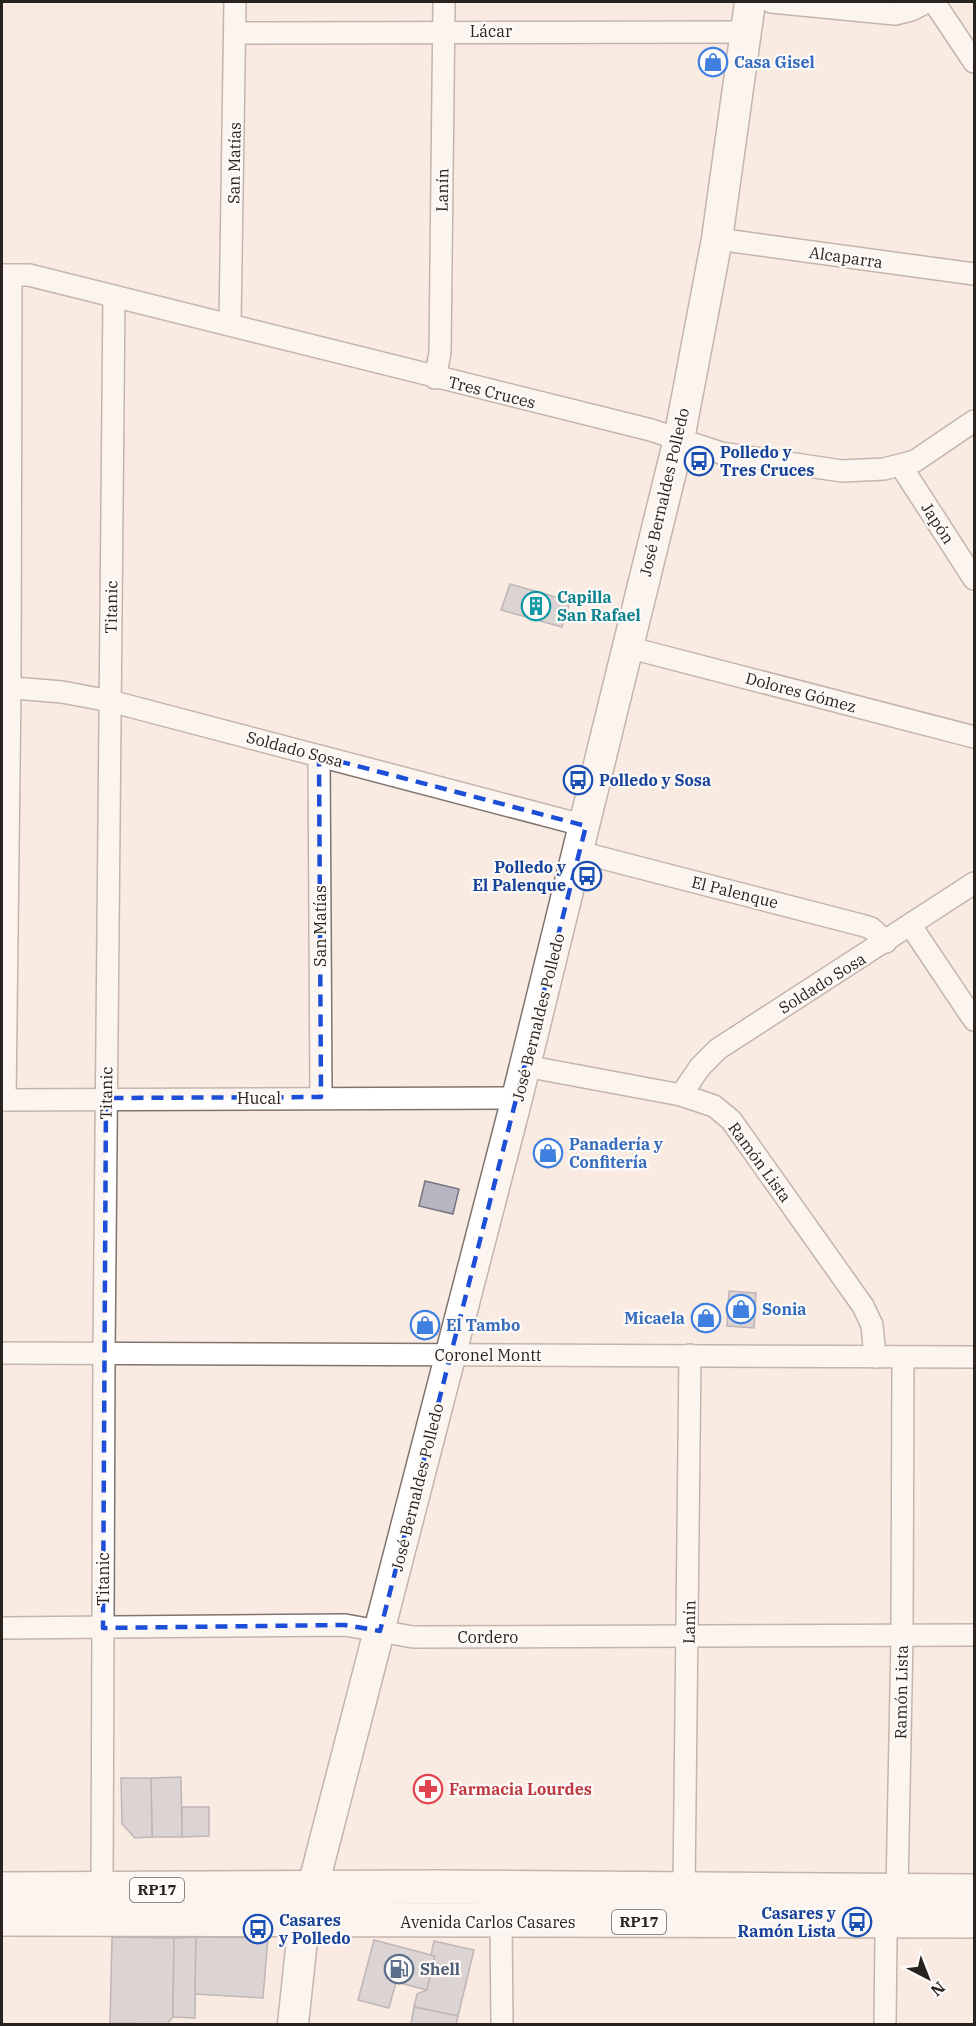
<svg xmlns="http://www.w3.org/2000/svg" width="976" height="2026" viewBox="0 0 976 2026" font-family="'IBM Plex Serif',serif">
<rect width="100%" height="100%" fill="#f9ebe2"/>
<g fill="#b8b5c2" stroke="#787582" stroke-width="1.5">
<polygon points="510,584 570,601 562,627 501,610"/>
<polygon points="541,1141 561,1146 556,1166 535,1160"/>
<polygon points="425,1181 459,1189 453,1214 419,1206"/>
<polygon points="729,1291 756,1293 754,1328 727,1326"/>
<polygon points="700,1304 713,1305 711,1331 698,1331"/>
<polygon points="181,1777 182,1837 152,1837 151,1778"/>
<polygon points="121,1778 151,1778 152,1837 135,1838 122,1824"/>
<polygon points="182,1807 209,1807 209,1836 182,1837"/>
<polygon points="112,1937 174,1938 173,2017 167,2024 110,2023"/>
<polygon points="196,1937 195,2018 173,2017 174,1938"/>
<polygon points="196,1937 268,1938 263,1998 195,1994"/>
<polygon points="374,1940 435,1956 427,1990 396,1982 389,2008 358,2000"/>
<polygon points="434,1941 474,1950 458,2016 414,2007 417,1994 427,1990 435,1956 431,1955"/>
<polygon points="414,2007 458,2016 456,2024 411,2024"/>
</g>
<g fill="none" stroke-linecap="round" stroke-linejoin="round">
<g stroke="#81746d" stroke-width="24">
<g id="minor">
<polyline points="771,2 895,14 911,10 927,2"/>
<polyline points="934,2 974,62"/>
<polyline points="235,33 746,32"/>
<polyline points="717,239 974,274"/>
<polyline points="2,275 29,275 651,430 721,453 842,471 884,469 915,461 974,421"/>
<polyline points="230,324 235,2"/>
<polyline points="435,378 440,353 444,2"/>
<polyline points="901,466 974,579"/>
<polyline points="627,647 974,737"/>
<polyline points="2,687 62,692 110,701 586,826"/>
<polyline points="319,756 321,1097"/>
<polyline points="579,852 861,925 871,928 886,942"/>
<polyline points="911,926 974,1020"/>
<polyline points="525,1066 681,1095 714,1106 731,1120 863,1306 872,1325 875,1357"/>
<polyline points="681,1095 700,1067 718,1049 974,883"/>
<polyline points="2,1100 517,1098"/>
<polyline points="5,1100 10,687 11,276"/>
<polyline points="2,1353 974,1357"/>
<polyline points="2,1628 345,1625 413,1637 974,1635"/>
<polyline points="684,1889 690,1355"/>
<polyline points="102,1890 104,1353 114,296"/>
<polyline points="501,1922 502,2024"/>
<polyline points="885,2024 886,1936 897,1891 902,1636 903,1358"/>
</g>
</g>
<g stroke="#81746d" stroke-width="33">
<polyline id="secondary" points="293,2024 304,1921 517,1098 679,439 717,239 750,2"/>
</g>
<g stroke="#81746d" stroke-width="36">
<g id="primary">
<polyline points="2,1889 438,1887 974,1891"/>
<polyline points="2,1919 974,1921"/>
</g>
</g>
<use href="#minor" stroke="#fff" stroke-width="21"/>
<use href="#secondary" stroke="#fff" stroke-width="30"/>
<use href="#primary" stroke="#fff" stroke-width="33"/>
</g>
<path d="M0 0H976V2026H0ZM319,756l267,70 -206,805 -35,-6 -242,3 3,-530 215,-1z" fill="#f9ebe2" fill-opacity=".55" fill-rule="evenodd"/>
<path fill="none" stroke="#1d4ed8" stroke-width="4.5" stroke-dasharray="12 8" stroke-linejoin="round" d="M319,756l267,70 -206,805 -35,-6 -242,3 3,-530 215,-1z"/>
<defs>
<g id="shop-ring" transform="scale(1.5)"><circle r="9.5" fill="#fdfaf8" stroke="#3f7fe0" stroke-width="1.5"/><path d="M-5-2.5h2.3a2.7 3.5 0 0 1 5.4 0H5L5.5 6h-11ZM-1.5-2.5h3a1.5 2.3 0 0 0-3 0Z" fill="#3f7fe0"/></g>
<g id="bus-ring" transform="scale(1.5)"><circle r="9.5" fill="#fdfaf8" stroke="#1a4fb4" stroke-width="1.5"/><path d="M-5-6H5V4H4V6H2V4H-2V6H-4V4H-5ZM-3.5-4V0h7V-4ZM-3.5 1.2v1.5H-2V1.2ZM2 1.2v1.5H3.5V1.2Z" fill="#1a4fb4"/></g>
<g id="building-ring" transform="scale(1.5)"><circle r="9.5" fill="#fdfaf8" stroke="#0f9aa8" stroke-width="1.5"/><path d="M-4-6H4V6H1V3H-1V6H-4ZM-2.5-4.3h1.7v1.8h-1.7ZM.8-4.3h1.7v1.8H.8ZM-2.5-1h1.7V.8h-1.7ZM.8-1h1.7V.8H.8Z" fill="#0f9aa8"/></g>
<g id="pharmacy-ring" transform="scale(1.5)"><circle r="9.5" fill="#fdfaf8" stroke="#e0444e" stroke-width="1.5"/><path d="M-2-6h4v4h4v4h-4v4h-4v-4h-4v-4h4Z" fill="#e0444e"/></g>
<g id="fuel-ring" transform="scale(1.5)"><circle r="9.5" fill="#fdfaf8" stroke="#5c6f8a" stroke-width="1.5"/><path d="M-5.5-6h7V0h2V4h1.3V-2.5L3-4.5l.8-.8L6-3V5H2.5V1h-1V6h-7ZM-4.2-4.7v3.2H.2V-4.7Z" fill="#5c6f8a"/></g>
</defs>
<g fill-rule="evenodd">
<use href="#shop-ring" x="713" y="62"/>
<use href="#bus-ring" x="699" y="461"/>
<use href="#building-ring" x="536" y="606"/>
<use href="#bus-ring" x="578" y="780"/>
<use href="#bus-ring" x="587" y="876"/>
<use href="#shop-ring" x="548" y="1153"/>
<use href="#shop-ring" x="741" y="1309"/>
<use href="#shop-ring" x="706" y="1318"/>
<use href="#shop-ring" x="425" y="1325"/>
<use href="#pharmacy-ring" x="428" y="1789"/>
<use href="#bus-ring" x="857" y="1922"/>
<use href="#bus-ring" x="258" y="1929"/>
<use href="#fuel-ring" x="399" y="1969"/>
</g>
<g text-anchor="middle" stroke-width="4.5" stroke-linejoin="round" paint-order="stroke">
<g fill="#fdfaf8" stroke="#686460" stroke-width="1.5">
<rect x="130" y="1878" width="54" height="24" rx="4.5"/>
<rect x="612" y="1910" width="54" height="24" rx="4.5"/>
</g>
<g font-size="15" font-weight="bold" fill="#28231f">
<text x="157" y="1895">RP17</text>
<text x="639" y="1927">RP17</text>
</g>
<g font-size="16" fill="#28231f" stroke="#fdfaf8">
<text x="491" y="37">Lácar</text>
<text transform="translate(234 163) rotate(-89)" y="6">San Matías</text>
<text transform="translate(442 190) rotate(-89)" y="6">Lanín</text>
<text transform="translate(846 257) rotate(8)" y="6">Alcaparra</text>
<text transform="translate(492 392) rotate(14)" y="6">Tres Cruces</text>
<text transform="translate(664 492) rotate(-77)" y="6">José Bernaldes Polledo</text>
<text transform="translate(938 523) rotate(57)" y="6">Japón</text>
<text transform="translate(111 607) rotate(-89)" y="6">Titanic</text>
<text transform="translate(801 692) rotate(15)" y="6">Dolores Gómez</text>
<text transform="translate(295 749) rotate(15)" y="6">Soldado Sosa</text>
<text transform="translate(735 892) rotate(14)" y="6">El Palenque</text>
<text transform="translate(320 926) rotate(-90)" y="6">San Matías</text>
<text transform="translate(822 983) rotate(-32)" y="6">Soldado Sosa</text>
<text transform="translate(538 1017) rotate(-76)" y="6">José Bernaldes Polledo</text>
<text transform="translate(106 1093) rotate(-89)" y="6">Titanic</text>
<text x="259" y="1104">Hucal</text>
<text transform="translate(760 1162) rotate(54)" y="6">Ramón Lista</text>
<text x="488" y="1361">Coronel Montt</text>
<text transform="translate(417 1487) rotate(-76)" y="6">José Bernaldes Polledo</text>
<text transform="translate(103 1579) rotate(-90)" y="6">Titanic</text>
<text transform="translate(689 1622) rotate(-89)" y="6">Lanín</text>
<text x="488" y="1643">Cordero</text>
<text transform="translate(901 1692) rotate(-89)" y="6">Ramón Lista</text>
<text x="488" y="1928">Avenida Carlos Casares</text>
</g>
<g font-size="16" font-weight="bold" fill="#366cbe" stroke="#fdfaf8" text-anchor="start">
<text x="734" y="68">Casa Gisel</text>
<text x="569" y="1150">Panadería y<tspan x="569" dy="18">Confitería</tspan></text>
<text x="762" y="1315">Sonia</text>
<text x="685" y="1324" text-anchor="end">Micaela</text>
<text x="446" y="1331">El Tambo</text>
</g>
<g font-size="16" font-weight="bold" fill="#164399" stroke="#fdfaf8" text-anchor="start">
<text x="720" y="458">Polledo y<tspan x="720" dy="18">Tres Cruces</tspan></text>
<text x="599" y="786">Polledo y Sosa</text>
<text x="566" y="873" text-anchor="end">Polledo y<tspan x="566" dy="18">El Palenque</tspan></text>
<text x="836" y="1919" text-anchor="end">Casares y<tspan x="836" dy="18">Ramón Lista</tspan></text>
<text x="279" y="1926">Casares<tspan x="279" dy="18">y Polledo</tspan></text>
</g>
<g font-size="16" font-weight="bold" fill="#0d838f" stroke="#fdfaf8" text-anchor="start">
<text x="557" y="603">Capilla<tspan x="557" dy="18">San Rafael</tspan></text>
</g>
<g font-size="16" font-weight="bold" fill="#be3a42" stroke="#fdfaf8" text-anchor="start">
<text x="449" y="1795">Farmacia Lourdes</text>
</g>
<g font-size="16" font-weight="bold" fill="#4e5e75" stroke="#fdfaf8" text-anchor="start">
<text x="420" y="1975">Shell</text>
</g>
</g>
<rect width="976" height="2026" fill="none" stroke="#28231f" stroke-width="6"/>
<g transform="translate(928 1978) rotate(138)" stroke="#fdfaf8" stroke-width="4.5" paint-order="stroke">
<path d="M0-4.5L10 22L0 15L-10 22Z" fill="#28231f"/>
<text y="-9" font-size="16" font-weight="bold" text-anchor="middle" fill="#28231f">N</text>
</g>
</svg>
